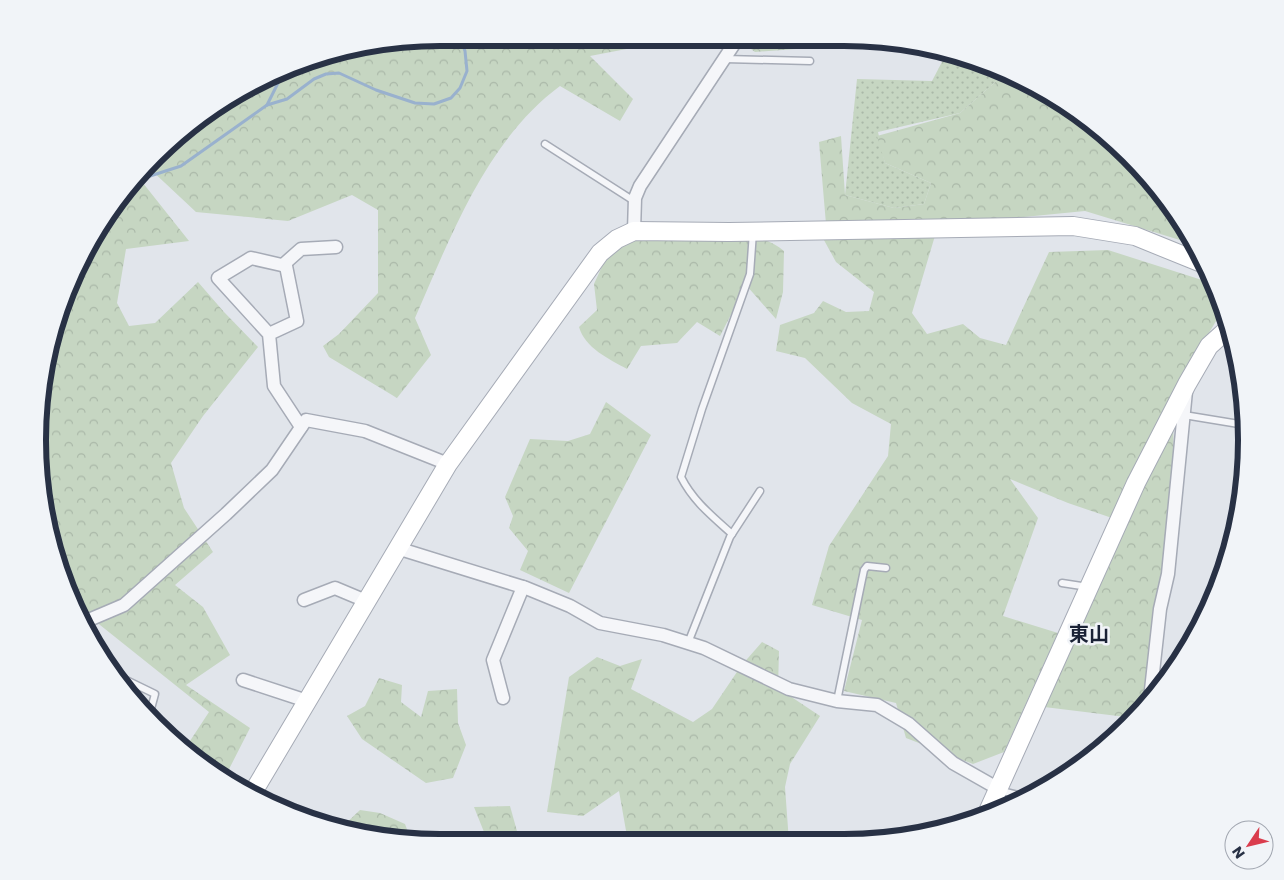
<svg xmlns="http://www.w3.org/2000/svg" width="1284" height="880" viewBox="0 0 1284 880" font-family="Poppins,'Noto Sans JP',sans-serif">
<defs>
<pattern id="grass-dots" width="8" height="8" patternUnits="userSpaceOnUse" patternTransform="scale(1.25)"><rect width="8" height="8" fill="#c6d6c2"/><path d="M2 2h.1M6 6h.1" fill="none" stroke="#aab8a8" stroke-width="1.8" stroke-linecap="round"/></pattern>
<pattern id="forest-crowns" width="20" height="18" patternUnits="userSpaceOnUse" patternTransform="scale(1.25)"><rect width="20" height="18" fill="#c6d6c2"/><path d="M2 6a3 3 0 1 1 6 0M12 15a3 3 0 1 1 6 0" fill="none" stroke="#aab8a8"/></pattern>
</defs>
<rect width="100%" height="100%" fill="#e1e5eb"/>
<polygon fill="url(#grass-dots)" points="943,52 1022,79 1001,77 960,113 878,132 885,163 931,183 924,204 894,208 845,195 857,79 932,81 943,60"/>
<g fill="url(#forest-crowns)">
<path d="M440,38h244l-94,18 43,43 -13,22 -60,-35c-74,55 -109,150 -145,232l16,37 -34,43 -68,-41 -6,-11 16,-12 39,-41v-83l-26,-15 -64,26 -92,-9 -47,-44 67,-63 95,-46z"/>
<polygon points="736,38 803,38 796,49 755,52"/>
<polygon points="1002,72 1022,79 1128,155 1179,216 1193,244 1085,211 904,229 937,229 912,313 927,334 963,324 980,338 1006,345 1049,252 1108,250 1202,280 1222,311 1173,393 1174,505 1150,699 1134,718 1036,706 1112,518 1068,503 1010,479 1038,518 1003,616 1058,633 1004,752 973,764 906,738 896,703 844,691 862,620 812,605 829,546 888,456 891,424 852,403 805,358 776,351 780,325 814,313 823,301 846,312 869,311 874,292 836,262 819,231 826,224 819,142 841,136 845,195 894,208 924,204 931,183 885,163 877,136 960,113 1001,77"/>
<polygon points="139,178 189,241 126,249 117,303 129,326 155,323 198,282 224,312 258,347 203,416 171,463 184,508 213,552 175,585 203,607 230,655 186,685 250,728 226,775 186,747 209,712 95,621 86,627 45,519 38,413 68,286 121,195"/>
<path d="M657,230c38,2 97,-4 127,21l-1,41 -7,27 -30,-34 -26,51 -23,-14 -20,21 -36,3 -14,23c-18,-10 -42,-21 -48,-42l18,-17 -3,-26 10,-22 22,-22z"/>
<polygon points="606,402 651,435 569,593 520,570 528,551 509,528 513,516 505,497 530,439 568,441 590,434"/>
<polygon points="762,642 779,651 778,688 820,716 790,764 785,787 789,842 628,842 619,791 583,816 547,812 569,677 597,657 620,666 642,659 631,689 693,722 712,709 741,666"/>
<polygon points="379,678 402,685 401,702 421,717 428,691 457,689 458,723 466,745 453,778 426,783 362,739 347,716 365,706"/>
<polygon points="510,806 520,842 488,842 474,807"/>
<polygon points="360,810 380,813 405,824 411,840 362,835 341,828"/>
</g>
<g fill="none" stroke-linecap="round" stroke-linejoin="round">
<g stroke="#99b1ce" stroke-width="3">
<polyline points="267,105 283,73"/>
<polyline points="141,175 147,177 181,166 267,105 287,99 314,79 326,74 339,73 376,90 415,103 434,104 451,98 460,88 467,71 465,51 460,38"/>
</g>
<g stroke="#a6abb6" stroke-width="9">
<g id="lane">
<polyline points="725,59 810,61"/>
<polyline points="545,144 634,201"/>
<polyline points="1184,415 1245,425"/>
<path d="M732,534c-20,-18 -39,-33 -51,-57l21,-68 48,-135 3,-42"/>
<polyline points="1062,583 1088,587"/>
<polyline points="688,643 730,537 760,491"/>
<polyline points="118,676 155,694 149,716"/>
<polyline points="837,701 864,570 867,566 886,568"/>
<polyline points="998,790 1026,797"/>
</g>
</g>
<g stroke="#a6abb6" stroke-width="15">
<g id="street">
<polyline points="634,231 635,198 640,186 738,38"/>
<polyline points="283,265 301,249 336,247"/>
<polyline points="269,334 218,278 251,258 286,266 297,321 269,334 274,386 301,427"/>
<polyline points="397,548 526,588 570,606 600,623 663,635 704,648 789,689 837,701 877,705 909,724 953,763 997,788"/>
<polyline points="304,600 335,588 366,601"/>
<polyline points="84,622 124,605 226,514 272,470 306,420 365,431 448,464"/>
<polyline points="243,680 307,701"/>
<polyline points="503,698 493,660 523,587"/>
<polyline points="1150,699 1160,609 1168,574 1186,391"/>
</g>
</g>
<g stroke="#a6abb6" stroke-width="20">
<g id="secondary">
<polyline points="252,794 448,464 600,253 617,239 634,231 729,232 1073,226 1135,236 1204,264"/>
<polyline points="986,816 1136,483 1187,384 1209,346 1229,328"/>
</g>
</g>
<use href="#lane" stroke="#f5f6f9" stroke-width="6"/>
<use href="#street" stroke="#f5f6f9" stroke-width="12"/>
<use href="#secondary" stroke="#fff" stroke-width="18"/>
</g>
<g text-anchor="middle" stroke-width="5" stroke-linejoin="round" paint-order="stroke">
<g font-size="20" font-weight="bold" fill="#1a2236" stroke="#f1f4f8">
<text x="1089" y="641">東山</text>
</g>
</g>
<path d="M0 0H1284V880H0ZM440 46H844A394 394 0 0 1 1238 440V440A394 394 0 0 1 844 834H440A394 394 0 0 1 46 440V440A394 394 0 0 1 440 46Z" fill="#f1f4f8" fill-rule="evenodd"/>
<path fill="none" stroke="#283145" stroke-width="6" d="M440 46H844A394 394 0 0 1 1238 440V440A394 394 0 0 1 844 834H440A394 394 0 0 1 46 440V440A394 394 0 0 1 440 46Z"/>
<g transform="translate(1249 845) rotate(235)"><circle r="24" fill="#f1f4f8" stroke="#a1a6b0"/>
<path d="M0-4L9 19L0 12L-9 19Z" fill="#da3c4d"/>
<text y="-8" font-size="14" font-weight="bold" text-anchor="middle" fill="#283145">N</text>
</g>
</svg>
